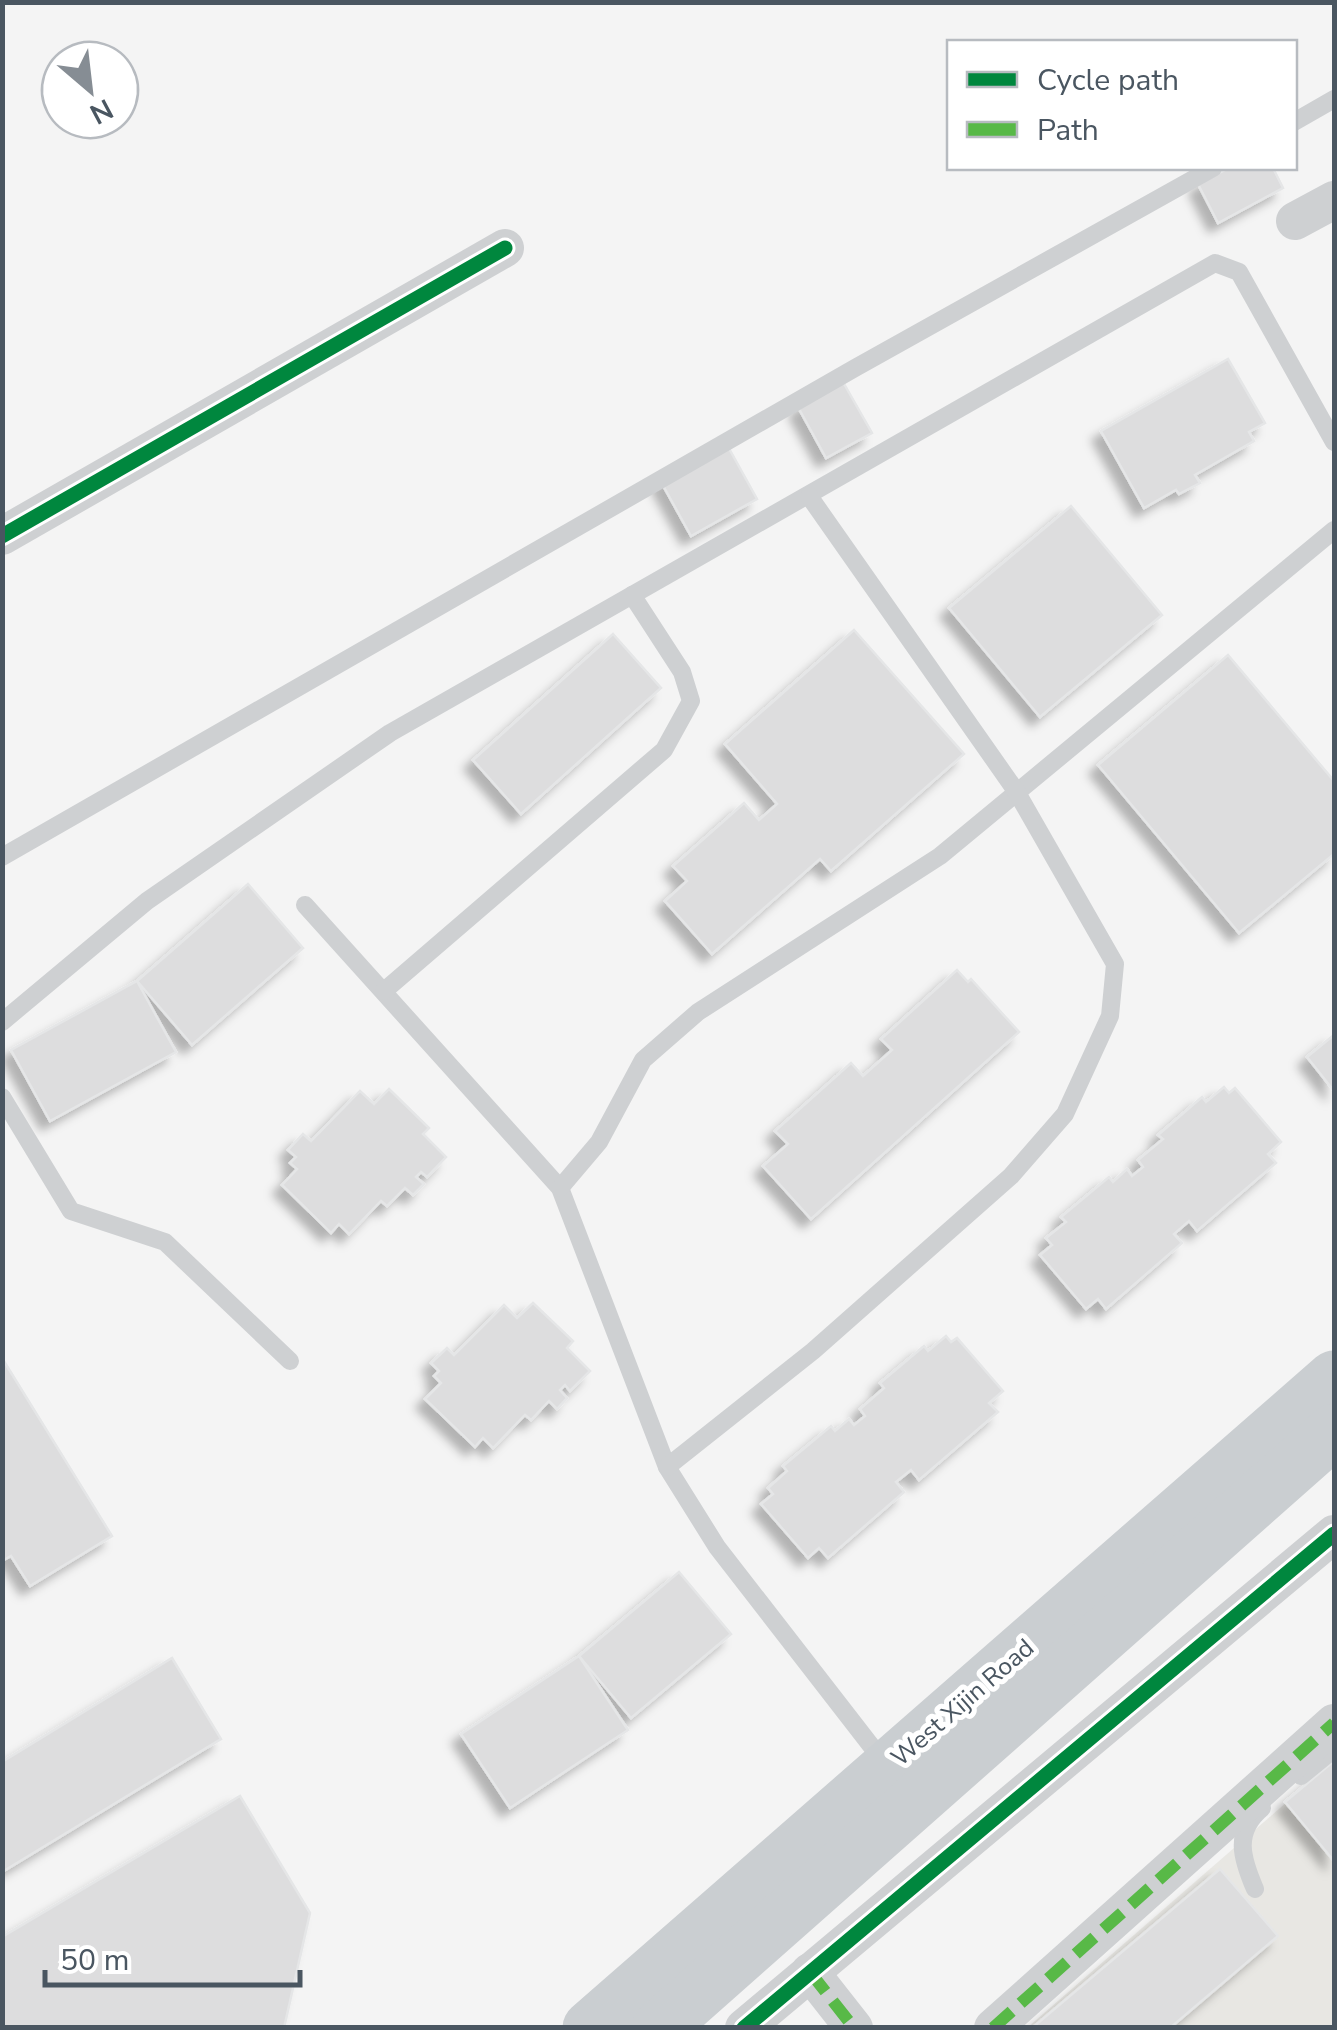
<svg xmlns="http://www.w3.org/2000/svg" width="1337" height="2030" viewBox="0 0 1337 2030" font-family="'Nunito Sans',sans-serif">
<defs>
<filter id="shadow"><feDropShadow dx="-9" dy="9" stdDeviation="5" flood-color="#0004"/></filter>
</defs>
<rect width="100%" height="100%" fill="#f4f4f4"/>
<polygon fill="#e8e7e3" points="1334,1761 1334,2027 1028,2027"/>
<g fill="#ddddde" stroke="#e5e6e7" stroke-width="2.5" filter="url(#shadow)">
<polygon points="1229,168 1273,168 1283,188 1218,223 1198,184"/>
<polygon points="1228,359 1265,423 1249,432 1254,441 1195,475 1200,483 1179,494 1176,490 1144,508 1101,431"/>
<polygon points="843,382 872,433 826,458 798,407"/>
<polygon points="726,443 757,499 691,536 660,480"/>
<polygon points="1071,506 1162,615 1040,717 949,608"/>
<polygon points="854,630 964,754 831,871 820,859 712,954 665,901 687,881 673,866 744,803 759,820 777,804 725,744"/>
<polygon points="613,634 661,688 521,814 473,760"/>
<polygon points="1228,655 1334,781 1334,854 1239,933 1098,765"/>
<polygon points="248,884 303,948 192,1045 137,981"/>
<polygon points="957,970 968,982 971,979 1019,1032 811,1219 763,1166 788,1144 775,1131 851,1063 863,1076 892,1050 881,1039"/>
<polygon points="137,981 176,1052 50,1121 11,1050"/>
<polygon points="1334,1035 1334,1091 1307,1057"/>
<polygon points="1224,1087 1229,1093 1235,1088 1281,1142 1268,1154 1276,1163 1197,1231 1189,1221 1174,1234 1182,1243 1106,1309 1098,1299 1086,1309 1040,1255 1052,1245 1046,1238 1066,1222 1061,1217 1109,1177 1113,1182 1127,1169 1132,1176 1143,1167 1138,1160 1163,1139 1158,1135 1202,1097 1206,1102"/>
<polygon points="389,1089 429,1128 423,1134 446,1157 427,1177 421,1172 416,1177 424,1184 413,1195 405,1188 387,1206 381,1201 349,1234 339,1224 331,1233 282,1185 297,1169 290,1163 296,1157 288,1150 303,1134 311,1141 360,1091 374,1104"/>
<polygon points="533,1303 573,1341 567,1348 590,1371 570,1391 565,1385 560,1390 567,1398 557,1409 549,1401 531,1420 525,1415 493,1448 483,1438 475,1447 425,1399 441,1383 434,1376 439,1371 431,1363 447,1348 454,1355 504,1305 517,1318"/>
<polygon points="946,1336 951,1342 957,1338 1003,1391 989,1403 998,1412 919,1480 911,1470 896,1482 904,1492 828,1558 819,1548 808,1558 761,1504 773,1494 768,1488 787,1471 783,1466 831,1426 835,1431 849,1419 854,1425 865,1416 860,1409 884,1388 880,1383 924,1346 928,1351"/>
<polygon points="2,1358 112,1536 30,1586 11,1556 2,1561"/>
<polygon points="679,1572 731,1634 631,1718 579,1656"/>
<polygon points="579,1656 628,1730 510,1808 461,1734"/>
<polygon points="172,1658 221,1739 2,1872 2,1762"/>
<polygon points="1334,1761 1334,1861 1285,1802"/>
<polygon points="240,1796 310,1913 284,2028 2,2028 2,1937"/>
<polygon points="1220,1869 1278,1936 1170,2028 1032,2028"/>
</g>
<g fill="none" stroke-linecap="round" stroke-linejoin="round">
<g stroke="#ced0d2" stroke-width="18">
<polyline points="1294,122 1334,99"/>
<polyline points="2,857 855,368 1213,168"/>
<polyline points="305,905 560,1188 667,1467 717,1547 886,1765"/>
<polyline points="384,991 664,750 691,701 682,672 632,595"/>
<polyline points="2,1022 147,901 390,733 1215,263 1239,272 1334,442"/>
<polyline points="2,1097 71,1211 165,1242 290,1361"/>
<polyline points="560,1188 599,1142 643,1060 698,1012 940,856 1334,530"/>
<polyline points="667,1467 813,1351 1011,1176 1065,1114 1110,1016 1115,964 1016,791 809,496"/>
<polyline points="1301,1776 1334,1749"/>
<path d="M1255,1889c-13,-30 -22,-57 7,-81"/>
</g>
<g stroke="#ced0d2" stroke-width="38">
<polyline points="1295,221 1334,200"/>
<polyline points="2,536 505,248"/>
<polyline points="810,1972 854,2028"/>
<polyline points="744,2028 1334,1534"/>
<polyline points="993,2028 1334,1723"/>
</g>
<g stroke="#caced1" stroke-width="55">
<polyline points="590,2028 1334,1378"/>
<polyline points="659,2028 1334,1431"/>
</g>
<g stroke="#58b947" stroke-width="12" stroke-dasharray="25 12" stroke-linecap="butt">
<polyline points="810,1972 854,2028"/>
<polyline points="993,2028 1334,1723"/>
</g>
<g stroke="#fff" stroke-width="21">
<g id="cycleway">
<polyline points="2,536 505,248"/>
<polyline points="744,2028 1334,1534"/>
</g>
</g>
<use href="#cycleway" stroke="#00873e" stroke-width="15"/>
</g>
<g text-anchor="middle" stroke-width="10" stroke-linejoin="round" paint-order="stroke">
<g font-size="25" fill="#4a5661" stroke="#fff">
<text transform="translate(962 1702) rotate(-41)" y="9">West Xijin Road</text>
</g>
</g>
<rect width="1337" height="2030" fill="none" stroke="#4a5661" stroke-width="10"/>
<rect x="947" y="40" width="350" height="130" fill="#ffffff" stroke="#b7bbc0" stroke-width="2.5"/>
<rect x="967" y="72" width="50" height="15" fill="#00873e" stroke="#b7bbc0" stroke-width="2.5"/>
<text x="1037" y="90" font-size="30" fill="#4a5661">Cycle path</text>
<rect x="967" y="122" width="50" height="15" fill="#58b947" stroke="#b7bbc0" stroke-width="2.5"/>
<text x="1037" y="140" font-size="30" fill="#4a5661">Path</text>
<g transform="translate(90 90) rotate(152)"><circle r="48" fill="#ffffff" stroke="#b7bbc0" stroke-width="2.5"/>
<path d="M0-8L18 38L0 25L-18 38Z" fill="#868d94"/>
<text y="-15" font-size="28" font-weight="bold" text-anchor="middle" fill="#4a5661">N</text>
</g>
<path d="M45 1970v15h255v-15" fill="none" stroke="#4a5661" stroke-width="5"/>
<text x="60" y="1970" font-size="30" fill="#4a5661" stroke="#ffffff" stroke-width="8" paint-order="stroke">50 m</text>
</svg>
